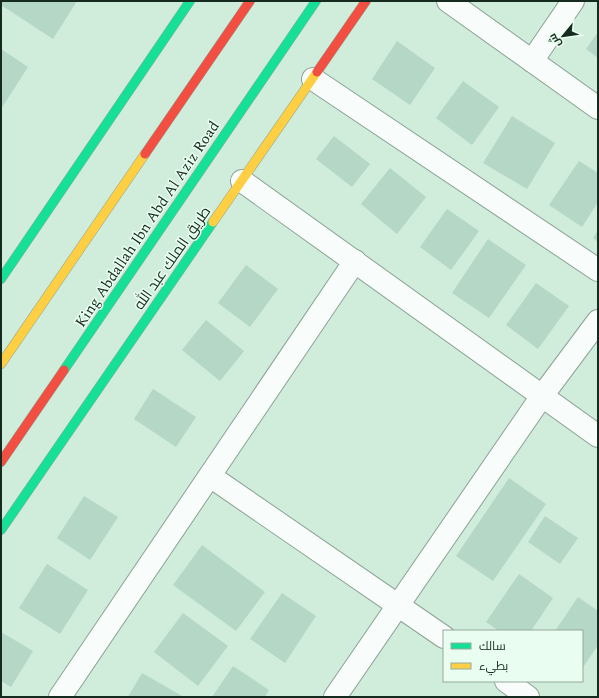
<svg xmlns="http://www.w3.org/2000/svg" width="599" height="698" viewBox="0 0 599 698" font-family="Spectral,Cairo,serif">
<rect width="100%" height="100%" fill="#d0eddc"/>
<g fill="#b5d7c5">
<polygon points="1,1 77,1 53,39 1,5"/>
<polygon points="598,32 598,58 586,49"/>
<polygon points="397,41 435,68 410,105 372,79"/>
<polygon points="1,49 28,67 1,109"/>
<polygon points="463,81 499,107 472,145 436,118"/>
<polygon points="512,116 555,143 527,189 483,163"/>
<polygon points="334,136 370,164 352,187 316,159"/>
<polygon points="579,161 598,173 598,202 582,227 549,205"/>
<polygon points="390,168 426,197 397,234 361,204"/>
<polygon points="447,209 479,231 451,270 420,247"/>
<polygon points="598,230 598,242 593,238"/>
<polygon points="488,239 526,265 489,318 452,293"/>
<polygon points="246,265 278,289 250,327 218,303"/>
<polygon points="536,283 569,306 538,349 506,325"/>
<polygon points="206,320 244,351 220,381 182,350"/>
<polygon points="153,389 196,417 176,447 134,419"/>
<polygon points="509,478 546,504 493,581 456,556"/>
<polygon points="84,496 118,517 90,560 57,538"/>
<polygon points="545,516 578,538 560,564 528,542"/>
<polygon points="202,545 265,592 236,631 173,585"/>
<polygon points="47,564 88,590 60,634 19,608"/>
<polygon points="519,574 553,598 531,631 499,631 486,622"/>
<polygon points="282,593 316,616 285,663 250,639"/>
<polygon points="578,597 598,611 598,645 582,669 582,631 555,631"/>
<polygon points="183,613 228,646 198,686 154,652"/>
<polygon points="1,632 33,651 11,687 1,681"/>
<polygon points="233,666 269,690 265,697 212,697"/>
<polygon points="142,673 184,697 128,697"/>
</g>
<g fill="none" stroke-linecap="round" stroke-linejoin="round">
<g stroke="#8ca296" stroke-width="24">
<g id="street">
<polyline points="448,1 598,108"/>
<polyline points="532,61 573,1"/>
<polyline points="313,79 598,270"/>
<polyline points="242,181 598,436"/>
<polyline points="210,476 444,637"/>
<polyline points="506,681 528,697"/>
<polyline points="60,697 355,261"/>
<polyline points="335,697 542,396 598,321"/>
</g>
</g>
<g stroke="#8ca697" stroke-width="10">
<g id="fast">
<polyline points="1,279 190,1"/>
<polyline points="64,370 316,1"/>
<polyline points="1,530 213,222"/>
</g>
</g>
<g stroke="#8ca697" stroke-width="10">
<g id="slow">
<polyline points="213,222 317,72"/>
<polyline points="1,364 145,154"/>
</g>
</g>
<g stroke="#8ca697" stroke-width="10">
<g id="jam">
<polyline points="317,72 366,1"/>
<polyline points="145,154 250,1"/>
<polyline points="1,462 64,370"/>
</g>
</g>
<use href="#street" stroke="#f8fcfa" stroke-width="22"/>
<use href="#fast" stroke="#16e098" stroke-width="9"/>
<use href="#slow" stroke="#ffcf43" stroke-width="9"/>
<use href="#jam" stroke="#f24e42" stroke-width="9"/>
</g>
<g text-anchor="middle" stroke-width="3" stroke-linejoin="round" paint-order="stroke">
<g font-size="15" fill="#162b1f" stroke="#e9fef1">
<text transform="translate(147 224) rotate(-56)" y="5">King Abdallah Ibn Abd Al Aziz Road</text>
<text transform="translate(172 258) rotate(-55)" y="5">طريق الملك عبد الله</text>
</g>
</g>
<rect width="599" height="698" fill="none" stroke="#162b1f" stroke-width="4"/>
<rect x="443" y="630" width="140" height="52" fill="#e9fef1" stroke="#95aa9d"/>
<rect x="451" y="643" width="20" height="6" fill="#16e098" stroke="#95aa9d"/>
<text x="479" y="650" font-size="12" fill="#162b1f">سالك</text>
<rect x="451" y="663" width="20" height="6" fill="#ffcf43" stroke="#95aa9d"/>
<text x="479" y="670" font-size="12" fill="#162b1f">بطيء</text>
<g transform="translate(563 36) rotate(241)" stroke="#e9fef1" stroke-width="3" paint-order="stroke">
<path d="M0-3L7 15L0 10L-7 15Z" fill="#162b1f"/>
<text y="-6" font-size="11" font-weight="bold" text-anchor="middle" fill="#162b1f">ش</text>
</g>
</svg>
